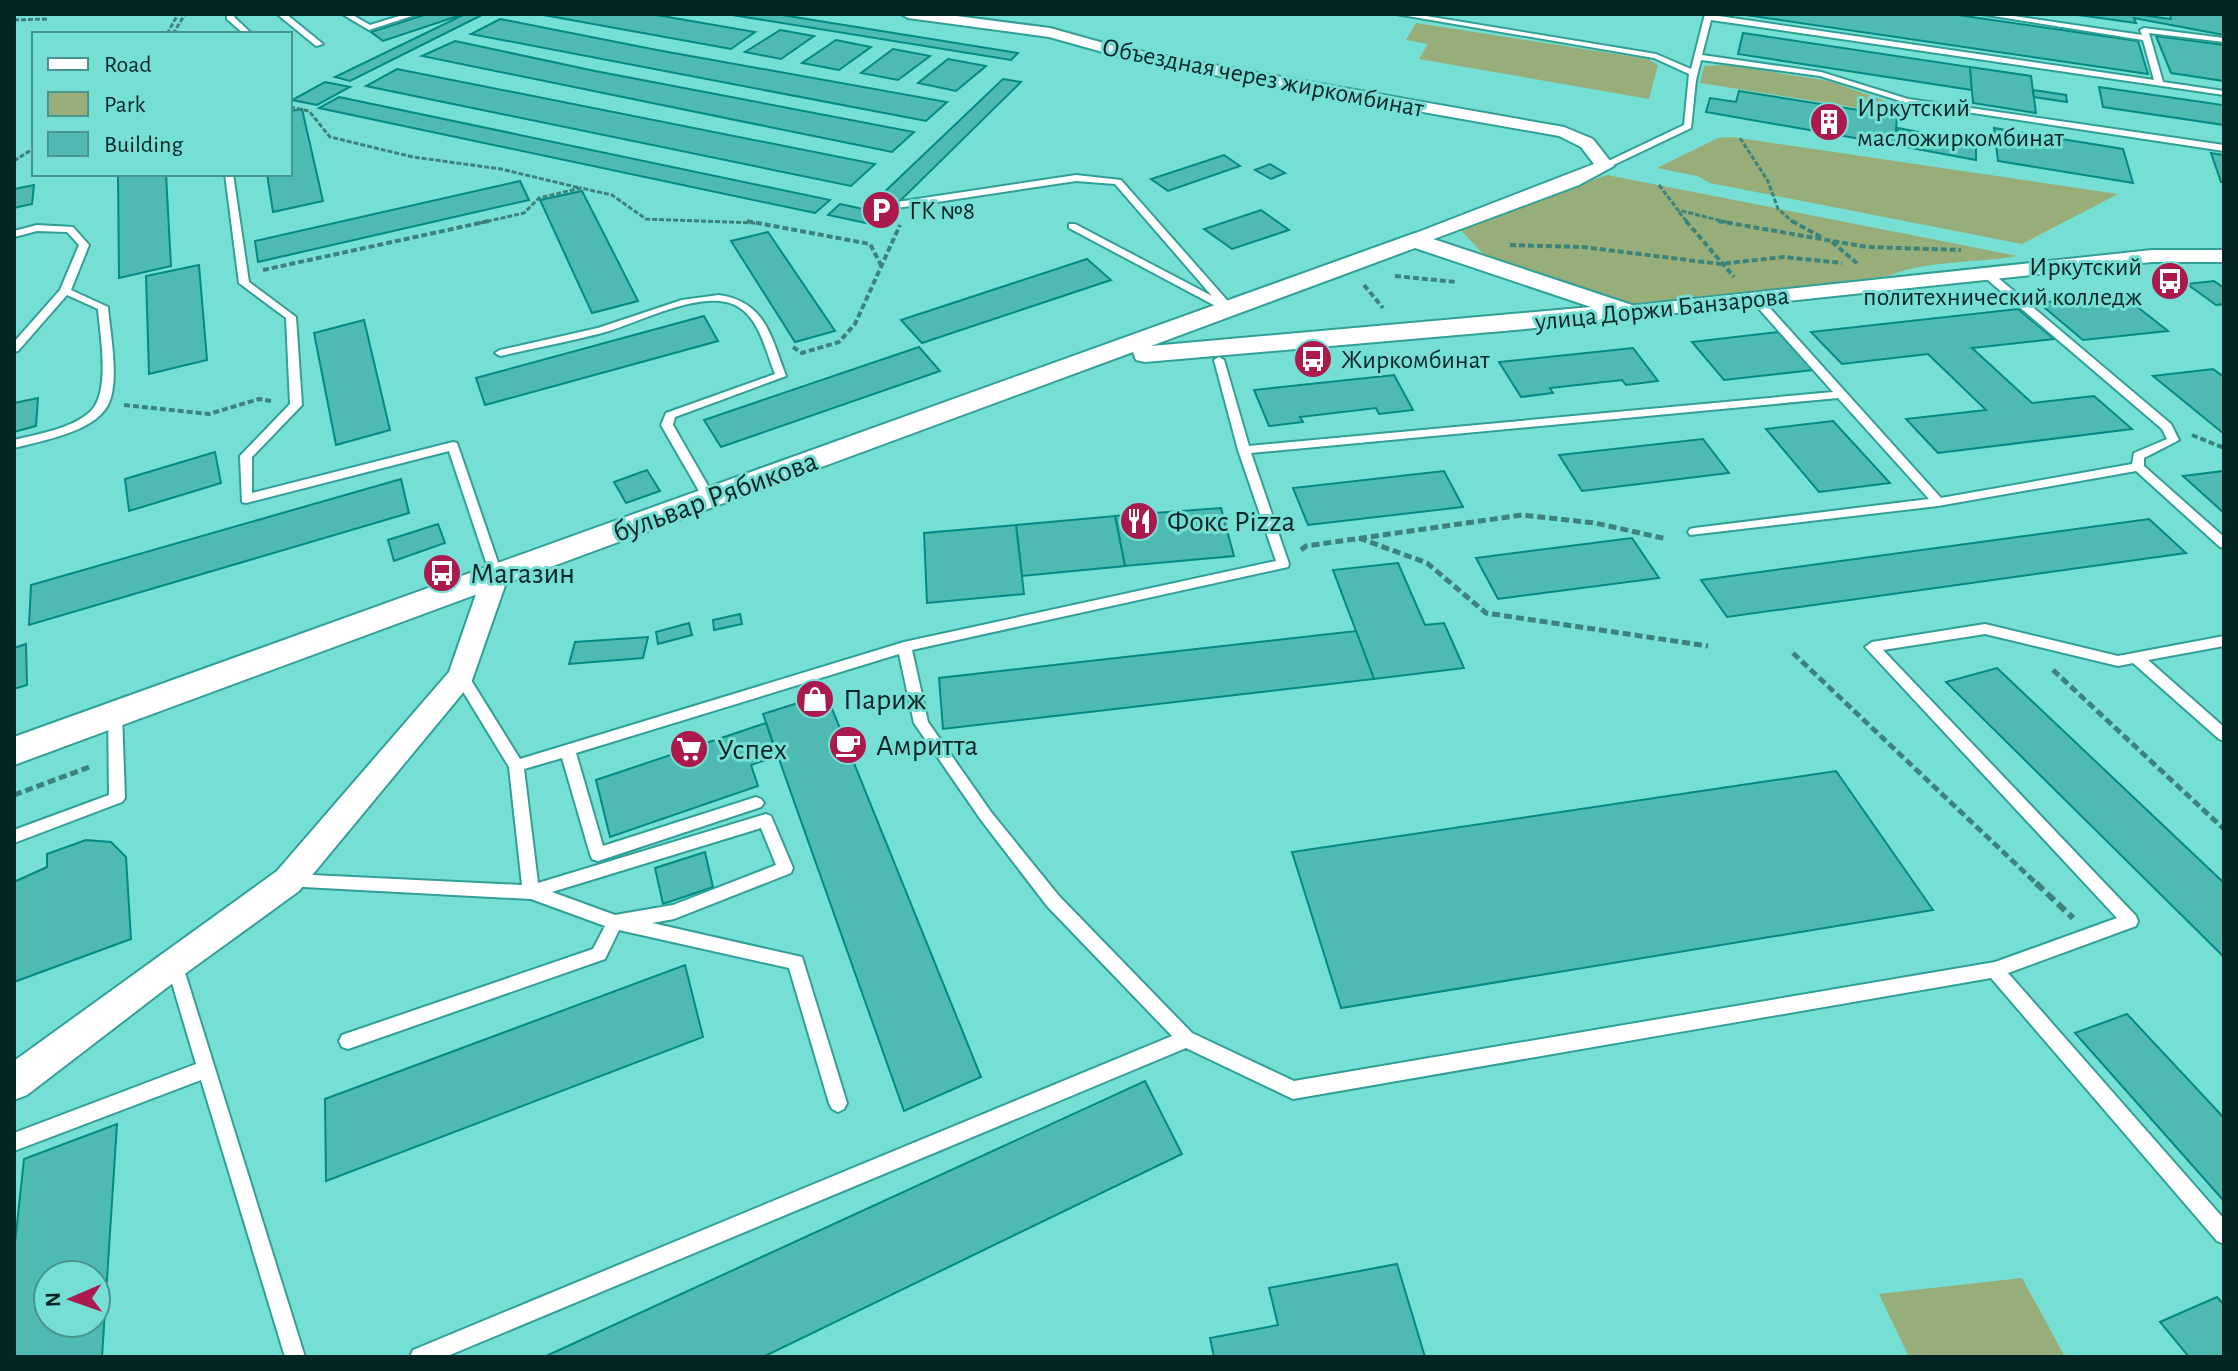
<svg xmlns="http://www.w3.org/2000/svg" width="2238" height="1371" viewBox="0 0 2238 1371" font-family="'Alegreya Sans',sans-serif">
<rect width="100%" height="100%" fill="#76dfd4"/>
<g fill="#98ae7a">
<polygon points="1416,23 1648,59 1658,65 1649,99 1419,59 1428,44 1406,40"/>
<polygon points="1727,65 1829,81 1897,105 1897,114 1700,83 1704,66"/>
<polygon points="1732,137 2118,194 2022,244 1710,183 1697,176 1657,168 1718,138"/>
<path d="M1607,175l411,81c-45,8 -87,3 -130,20l-256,30 -148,-51 -24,-26z"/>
<polygon points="2022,1278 2065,1357 1909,1357 1879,1294"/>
</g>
<g fill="#4fbab1" stroke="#048a82" stroke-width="2" fill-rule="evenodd">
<polygon points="427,14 464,14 383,41 371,32"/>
<polygon points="465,14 484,14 350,81 335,77"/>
<polygon points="538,14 651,14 755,32 731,49"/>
<polygon points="726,14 776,14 1018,53 1011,60"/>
<polygon points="1951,14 2138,41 2148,74 1746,15"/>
<polygon points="2071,14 2134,14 2171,19 2170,14 2224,14 2224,35 2134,18 2136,23"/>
<polygon points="500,19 657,50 947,102 926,121 471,34"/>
<polygon points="780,30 814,36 781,59 745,52"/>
<polygon points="1743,33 1970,67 1972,90 1738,54"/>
<polygon points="2156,36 2224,45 2224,81 2171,73"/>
<polygon points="836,40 871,47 839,70 802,63"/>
<polygon points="455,41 595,71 914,132 892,152 422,56"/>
<polygon points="893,49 930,56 898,80 861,73"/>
<polygon points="948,59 986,66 956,91 918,83"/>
<polygon points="1970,67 2031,76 2036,113 1973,103"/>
<polygon points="397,69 875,164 851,186 366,86"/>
<polygon points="1003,79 1021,82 897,204 877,199"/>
<polygon points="325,82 350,87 317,105 292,100"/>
<polygon points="2099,87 2223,105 2224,125 2103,107"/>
<polygon points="2033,90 2066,95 2067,102 2034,97"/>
<polygon points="1739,91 1897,116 1895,145 1706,112 1710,98 1736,102"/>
<polygon points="339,97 830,200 815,213 319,108"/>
<polygon points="302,109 323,201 273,212 267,174 290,174 290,111"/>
<polygon points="1898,128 1976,143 1976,160 1895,145"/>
<polygon points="1994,128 2123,149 2133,183 1998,161"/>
<polygon points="2211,153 2224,155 2224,182 2221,182"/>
<polygon points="1224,155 1240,166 1168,191 1151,179"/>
<polygon points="1270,164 1285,173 1271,179 1255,170"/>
<polygon points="118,174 166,174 171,266 119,278"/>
<polygon points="520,181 529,200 258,262 255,241"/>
<polygon points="34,185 32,204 14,208 14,189"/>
<polygon points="582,191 638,301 592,313 540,200"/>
<polygon points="840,204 886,214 875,225 828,215"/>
<polygon points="1261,210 1289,230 1232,249 1204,229"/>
<polygon points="768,232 835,331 795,342 731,241"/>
<polygon points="1087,259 1111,280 922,343 901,320"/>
<polygon points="199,265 207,360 149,374 146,276"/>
<polygon points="2214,281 2224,288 2224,304 2216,305 2187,284"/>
<polygon points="2121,294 2168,331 2083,340 2039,303"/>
<polygon points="2018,309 2054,339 1972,348 2032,403 2094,396 2132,429 1938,453 1906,419 1986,410 1928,354 1842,364 1811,332"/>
<polygon points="704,316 718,341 485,405 476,378"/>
<polygon points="364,320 390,430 336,445 314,333"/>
<polygon points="1778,332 1813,370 1724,380 1692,342"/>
<polygon points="919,347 940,371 721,447 704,420"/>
<polygon points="1633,348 1658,381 1626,385 1622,380 1550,388 1553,393 1521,397 1499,362"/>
<polygon points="2213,369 2224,377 2224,434 2153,376"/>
<polygon points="1394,375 1413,410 1379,414 1376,408 1300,417 1303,422 1269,426 1254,390"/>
<polygon points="38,398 36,426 14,432 14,403"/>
<polygon points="1833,421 1890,483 1819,492 1766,429"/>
<polygon points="1703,439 1729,473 1582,491 1559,455"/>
<polygon points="215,452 221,483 129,511 125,479"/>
<polygon points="647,470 660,491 626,503 614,482"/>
<polygon points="1444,471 1463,507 1308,525 1293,488"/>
<polygon points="2224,471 2224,513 2183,476"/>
<polygon points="401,479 409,513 29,625 31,585"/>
<polygon points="1221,508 1234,556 1125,566 1115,516"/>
<polygon points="1115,516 1125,566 1022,576 1016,525"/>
<polygon points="2149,519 2186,553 1727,617 1701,580"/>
<polygon points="438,524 445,543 394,561 388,540"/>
<polygon points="1016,525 1024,594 927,603 924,533"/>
<polygon points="1632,538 1659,578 1498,599 1476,558"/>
<polygon points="1398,563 1425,625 1444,623 1464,668 1374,679 1333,570"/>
<polygon points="740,614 742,624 714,630 713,620"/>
<polygon points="689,623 692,635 658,644 656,632"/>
<polygon points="1356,631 1374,679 943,729 939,678"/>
<polygon points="648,637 643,658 569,664 575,642"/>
<polygon points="26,644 27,685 14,689 14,648"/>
<polygon points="1997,668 2224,883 2224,957 1946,682"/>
<polygon points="826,694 981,1077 904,1111 763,714"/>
<polygon points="766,723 777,756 751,765 758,786 610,837 596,780"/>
<polygon points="1836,771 1933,910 1341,1008 1292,852"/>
<polygon points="86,840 111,842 126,857 131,939 14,982 14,882 47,867 47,854"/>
<polygon points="705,852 713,887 663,904 655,868"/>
<polygon points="685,965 703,1037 326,1181 325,1099"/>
<polygon points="2127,1014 2224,1118 2224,1201 2075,1033"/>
<polygon points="1145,1081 1182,1154 763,1357 544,1357"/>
<path d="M117,1124l-15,233h-88v-105l10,-93zM48,1275h48v48h-48z"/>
<polygon points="1397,1264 1425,1357 1214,1357 1210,1338 1278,1325 1269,1288"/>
<polygon points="2217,1297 2224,1305 2224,1357 2189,1357 2160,1322"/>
</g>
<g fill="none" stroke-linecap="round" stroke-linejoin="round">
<g stroke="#30a097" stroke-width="4">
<g id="service">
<polygon points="227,14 235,14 234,17 252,34 244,34 227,19"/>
<polygon points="277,14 286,14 323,44 316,46"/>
<polygon points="342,14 351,14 370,25 406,14 418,14 369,30"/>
<polygon points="1396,14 1414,14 1656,54 1691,69 1705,14 2154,80 2143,40 1981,14 2000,14 2142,35 2140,30 2144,28 2224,38 2224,42 2149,33 2163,82 2224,91 2224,95 1711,20 1702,55 1821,72 1908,99 2224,145 2224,151 1907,103 1820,76 1701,60 1696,80 1691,128 1605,169 1601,166 1602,164 1684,125 1689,74 1654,58"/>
<polygon points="225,174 233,174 249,282 296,317 302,405 252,457 252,493 453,442 457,443 502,574 501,577 491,577 449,451 246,503 242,502 240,456 290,404 286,318 239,283"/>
<polygon points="1076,175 1121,180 1233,307 1233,311 1225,311 1069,228 1069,224 1075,224 1212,296 1115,184 1076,181 884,210 879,207 884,204"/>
<path d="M37,225l36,2 16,18 -18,45 37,17c2,26 12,75 0,98 -14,27 -67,36 -94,43v-8c24,-6 57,-11 76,-28 21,-19 10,-77 8,-103l-31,-14 -49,56 -4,1v-10l46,-52 19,-45 -12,-13 -30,-1 -23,6v-6z"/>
<path d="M1982,271h8l181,153 8,16 -35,18v8l80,71v11l-4,-1 -84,-76 -198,35 -248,29 -2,-3 2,-3 4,-1 235,-29 -91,-101 -587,55 38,111 -1,3 -376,83 16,72 63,90 68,84 133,137 102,48 701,-119 122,-44 -252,-271 7,-5 113,-18 133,32 106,-20v10l-76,14 76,67v14l-5,-2 -86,-76 -15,3 -133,-32 -102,16 253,266 2,5 -2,5 -128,47 216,246v25l-7,-3 -226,-263 -698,121 -107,-51 -741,309h-35l3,-7 759,-314 -125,-130 -66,-86 -67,-97 -15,-69 -323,99 27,93 153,-49 5,2 3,4 -3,4 -163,54 -6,-2 -2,-5 -28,-96 -38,11 14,114 228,-69 5,2 22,52 -2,5 -117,46 -22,4 150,34 45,146 -3,6 -6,3 -6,-3 -3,-6 -40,-135 -170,-38 -14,29 -257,90 -6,-2 -3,-6 3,-6 251,-86 12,-23 -74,-27 -246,-13 -2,-5 2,-5 6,-2 231,11 -13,-118 -53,-87 -2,-4 2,-4h10l54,87 384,-117 372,-81 -38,-111 -24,-90 5,-3 5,3 25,86 584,-54 -81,-91 -1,-2 5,-3 4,1 181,201 191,-34 2,-11 33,-14 -5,-10 -180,-154zM761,828l15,37 -103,40 -58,10 -63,-23z"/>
<path d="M719,295c47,7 52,42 67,81l-111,41 -2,8 42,73 -6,4 -6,-4 -42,-73 5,-12 109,-39c-9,-22 -15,-55 -38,-68 -33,-19 -101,18 -135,27 -34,9 -68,15 -102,23l-5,-3 5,-3 98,-22 84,-28z"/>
<polygon points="115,709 120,710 122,714 125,798 122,802 14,843 14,830 109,795 108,714 110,710"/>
<polygon points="174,955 180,958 182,963 305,1357 285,1357 201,1080 14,1151 14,1133 196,1064 166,963 168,958"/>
</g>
</g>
<g stroke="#30a097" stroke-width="4">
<g id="minor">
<polygon points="901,14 941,14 1050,28 1118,47 1230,68 1564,127 1593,139 1614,166 1579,185 1415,246 1405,240 1408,236 1594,164 1581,147 1559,136 1230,78 1117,56 1049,37 908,18"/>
<polygon points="2152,250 2224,250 2224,262 2152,262 1629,318 1619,312 1629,306"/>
<polygon points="496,565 505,568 509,574 471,683 299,891 186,973 27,1095 14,1100 14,1061 277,871 449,672 483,574 487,568"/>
</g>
</g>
<g stroke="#30a097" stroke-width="4">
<path id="tertiary" d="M1415,233l223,74 4,5 -4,5 -9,3 -484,42 -9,-2 -3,-8 -1119,413v-28zM1415,248l176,59 -440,39z"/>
</g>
<g stroke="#3d837c" stroke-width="3" stroke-dasharray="5 2" stroke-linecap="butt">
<polyline points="14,20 47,19"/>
<polyline points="167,34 178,14"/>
<polyline points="173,34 185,14"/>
<polyline points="290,107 309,111 330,137 413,157 501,169 580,188"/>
<polyline points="1740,138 1768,181 1778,209 1794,223"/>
<polyline points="14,161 34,148"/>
<polyline points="1659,185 1678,210 1730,223"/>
<polyline points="1679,212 1688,223"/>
<polyline points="480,223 524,213 539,198 581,188 612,195 646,219 758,223"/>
</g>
<g stroke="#3d837c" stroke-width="4" stroke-dasharray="6 3" stroke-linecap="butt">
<polyline points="747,221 870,244 881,265"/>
<polyline points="1686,221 1734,277"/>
<polyline points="1718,221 1867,247 1961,250"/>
<polyline points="1792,221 1823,238"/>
<polyline points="1832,242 1858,264"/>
<polyline points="1510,245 1583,247 1720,264 1784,257 1842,263"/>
<polyline points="263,270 489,221"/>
<polyline points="1395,276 1456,282"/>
<polyline points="1364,285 1383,308"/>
<polyline points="793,347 802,353 839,342 855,324 900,225"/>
<polyline points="124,405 209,414 259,399 271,401"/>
<polyline points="2192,435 2224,448"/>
</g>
<g stroke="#3d837c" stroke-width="5" stroke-dasharray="8 4" stroke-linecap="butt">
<polyline points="1359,538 1427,563 1486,613 1708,646"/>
<polyline points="1301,550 1306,546 1522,515 1595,523 1667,539"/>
<polyline points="1793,653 2038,885"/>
<polyline points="2053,670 2224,829"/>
<polyline points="14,795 92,766"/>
</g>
<polyline stroke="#3d837c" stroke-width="6" stroke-dasharray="10 5" stroke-linecap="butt" points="2036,883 2073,918"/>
<use href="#service" fill="#fff" fill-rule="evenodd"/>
<use href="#minor" fill="#fff" fill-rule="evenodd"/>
<use href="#tertiary" fill="#fff" fill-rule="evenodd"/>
</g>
<defs>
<g id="building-disc" transform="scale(2)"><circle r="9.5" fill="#ab194d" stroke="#76dfd4"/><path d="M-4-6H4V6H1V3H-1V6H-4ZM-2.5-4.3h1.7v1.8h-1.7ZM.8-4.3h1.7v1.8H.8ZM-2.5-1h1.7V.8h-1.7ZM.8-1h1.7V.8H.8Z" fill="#fff"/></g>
<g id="parking-disc" transform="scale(2)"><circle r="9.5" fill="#ab194d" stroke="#76dfd4"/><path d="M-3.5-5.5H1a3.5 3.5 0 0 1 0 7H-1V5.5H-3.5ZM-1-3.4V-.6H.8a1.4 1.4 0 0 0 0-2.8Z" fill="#fff"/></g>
<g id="bus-disc" transform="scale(2)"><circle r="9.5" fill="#ab194d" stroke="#76dfd4"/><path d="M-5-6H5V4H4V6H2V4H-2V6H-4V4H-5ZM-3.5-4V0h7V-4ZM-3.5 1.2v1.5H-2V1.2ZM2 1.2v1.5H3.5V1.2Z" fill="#fff"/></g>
<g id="restaurant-disc" transform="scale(2)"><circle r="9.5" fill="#ab194d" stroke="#76dfd4"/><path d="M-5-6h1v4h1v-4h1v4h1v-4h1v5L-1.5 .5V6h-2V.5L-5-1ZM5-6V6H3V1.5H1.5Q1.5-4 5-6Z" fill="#fff"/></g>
<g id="shop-disc" transform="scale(2)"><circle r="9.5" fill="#ab194d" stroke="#76dfd4"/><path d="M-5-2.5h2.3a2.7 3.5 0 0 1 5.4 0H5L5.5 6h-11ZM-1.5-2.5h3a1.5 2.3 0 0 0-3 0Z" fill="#fff"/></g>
<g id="cafe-disc" transform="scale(2)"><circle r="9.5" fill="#ab194d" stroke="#76dfd4"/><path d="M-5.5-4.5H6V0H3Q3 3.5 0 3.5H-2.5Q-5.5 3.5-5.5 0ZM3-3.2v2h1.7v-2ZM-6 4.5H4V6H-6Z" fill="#fff"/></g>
<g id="supermarket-disc" transform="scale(2)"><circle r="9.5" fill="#ab194d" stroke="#76dfd4"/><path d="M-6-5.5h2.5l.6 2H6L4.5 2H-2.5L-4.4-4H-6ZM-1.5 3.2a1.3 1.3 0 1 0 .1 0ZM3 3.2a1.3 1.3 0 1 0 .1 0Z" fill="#fff"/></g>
</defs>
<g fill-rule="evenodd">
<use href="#building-disc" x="1829" y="122"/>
<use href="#parking-disc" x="881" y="210"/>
<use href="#bus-disc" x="2170" y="281"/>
<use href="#bus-disc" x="1313" y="359"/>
<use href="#restaurant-disc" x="1139" y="521"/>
<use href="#bus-disc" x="442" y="573"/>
<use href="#shop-disc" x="815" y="699"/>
<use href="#cafe-disc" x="848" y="745"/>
<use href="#supermarket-disc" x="689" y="749"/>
</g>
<g text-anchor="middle" stroke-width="6" stroke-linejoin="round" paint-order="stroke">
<g font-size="26" fill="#032624" stroke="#76dfd4">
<text transform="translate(1263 77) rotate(11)" y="9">Объездная через жиркомбинат</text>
<text transform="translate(1662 308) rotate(-6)" y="9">улица Доржи Банзарова</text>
</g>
<g font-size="26" fill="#032624" stroke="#76dfd4" text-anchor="start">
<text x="1857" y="116">Иркутский<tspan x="1857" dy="30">масложиркомбинат</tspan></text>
<text x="909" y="219">ГК №8</text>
<text x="2142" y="275" text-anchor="end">Иркутский<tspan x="2142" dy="30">политехнический колледж</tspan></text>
<text x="1341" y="368">Жиркомбинат</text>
</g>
<g font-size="30" fill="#032624" stroke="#76dfd4">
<text transform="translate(715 496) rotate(-20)" y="10">бульвар Рябикова</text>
</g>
<g font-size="30" fill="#032624" stroke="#76dfd4" text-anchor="start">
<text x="1167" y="531">Фокс Pizza</text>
<text x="470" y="583">Магазин</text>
<text x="843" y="709">Париж</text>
<text x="876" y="755">Амритта</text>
<text x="717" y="759">Успех</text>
</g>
</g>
<rect width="2238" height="1371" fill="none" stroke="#032624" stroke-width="32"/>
<rect x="32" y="32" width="260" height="144" fill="#76dfd4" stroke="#48958e" stroke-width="2"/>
<rect x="48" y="58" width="40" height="12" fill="#ffffff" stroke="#48958e" stroke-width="2"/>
<text x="104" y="72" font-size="24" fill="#032624">Road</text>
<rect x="48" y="92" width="40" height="24" fill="#98ae7a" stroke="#48958e" stroke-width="2"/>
<text x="104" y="112" font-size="24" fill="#032624">Park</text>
<rect x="48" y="132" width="40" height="24" fill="#4fbab1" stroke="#48958e" stroke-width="2"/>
<text x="104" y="152" font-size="24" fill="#032624">Building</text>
<g transform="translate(72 1299) rotate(268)"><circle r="38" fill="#76dfd4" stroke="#48958e" stroke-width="2"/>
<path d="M0-6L14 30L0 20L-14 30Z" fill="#ab194d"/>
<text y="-12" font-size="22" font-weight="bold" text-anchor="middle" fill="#032624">N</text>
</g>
</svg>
